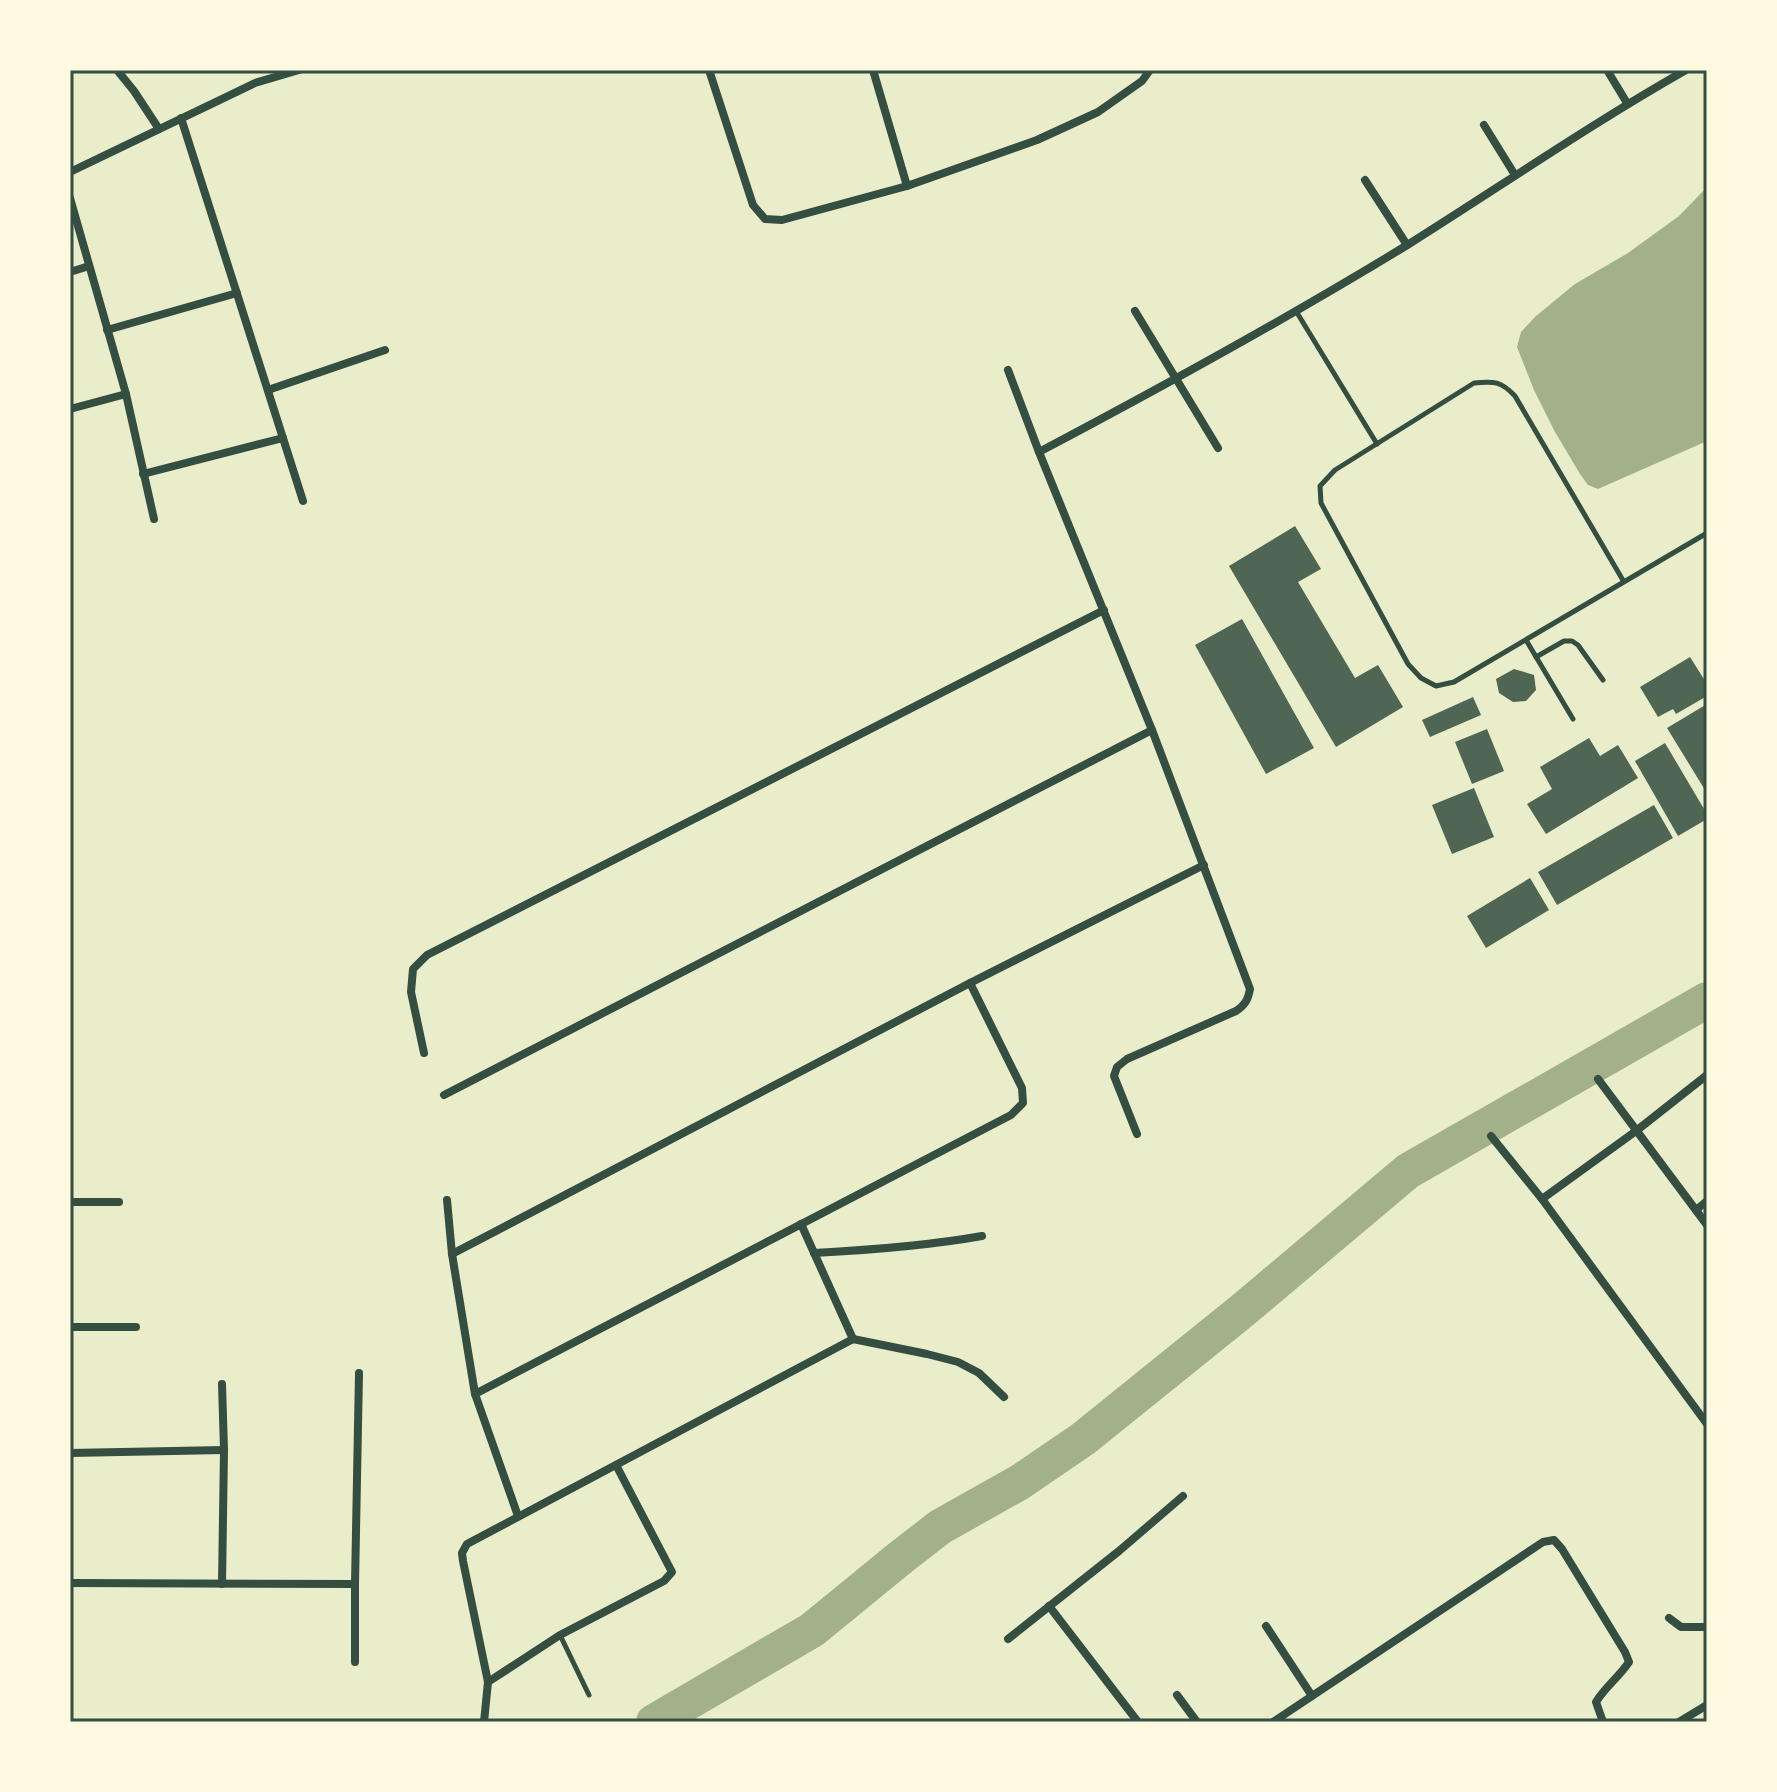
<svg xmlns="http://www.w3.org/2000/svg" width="1777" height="1792" viewBox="0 0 1777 1792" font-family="'Sofia Sans Condensed',sans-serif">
<rect width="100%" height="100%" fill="#e9edc9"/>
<polygon fill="#a3b18a" points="1707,187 1707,441 1598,489 1588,485 1580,474 1555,432 1534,390 1517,347 1521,332 1536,316 1575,284 1628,253 1679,216"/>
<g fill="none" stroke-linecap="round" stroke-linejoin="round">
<polyline stroke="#a3b18a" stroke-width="36" points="654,1722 812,1630 900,1558 940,1527 1020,1482 1083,1439 1243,1310 1408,1171 1707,1000"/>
</g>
<g fill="#4f6655">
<polygon points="1295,526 1321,569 1298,582 1355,678 1378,665 1403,707 1336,747 1229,566"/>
<polygon points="1242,619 1314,748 1266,774 1195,645"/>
<polygon points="1690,657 1707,684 1707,696 1676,714 1673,709 1658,717 1640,687"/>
<polygon points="1514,669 1534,675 1536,690 1526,701 1513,702 1499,693 1496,679"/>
<polygon points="1473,697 1481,715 1430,737 1422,720"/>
<polygon points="1707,704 1707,789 1705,790 1667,728"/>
<polygon points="1487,729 1504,771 1472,784 1455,742"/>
<polygon points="1589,738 1600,756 1618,745 1638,778 1546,834 1527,804 1552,789 1540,767"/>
<polygon points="1665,743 1707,814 1707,819 1678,836 1635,761"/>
<polygon points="1474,788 1494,837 1452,854 1432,805"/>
<polygon points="1654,805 1673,838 1557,905 1538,872"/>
<polygon points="1530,878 1549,910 1486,948 1467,916"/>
</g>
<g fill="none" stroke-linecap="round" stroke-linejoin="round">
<g stroke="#344e41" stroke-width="5">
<polyline points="1296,311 1377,444"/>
<path d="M1624,582l-109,-186c-14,-15 -21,-15 -41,-13l-139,87 -15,16 1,17 87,161 13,14 15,8 18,-4 253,-149"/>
<polyline points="1526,640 1573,719"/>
<polyline points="1536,657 1564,641 1572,641 1578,645 1603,680"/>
<polyline points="560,1635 589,1695"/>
</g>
<g stroke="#344e41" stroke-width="8">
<polyline points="117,70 134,91 159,129"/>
<polyline points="709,70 753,205 765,219 782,220 907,186 1037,140 1098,112 1142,81 1150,70"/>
<polyline points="873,70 907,186"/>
<polyline points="1607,70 1627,103"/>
<polyline points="181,118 303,501"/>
<polyline points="1484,125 1515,175"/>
<polyline points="70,172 255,83 299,70"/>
<polyline points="1365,180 1407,245"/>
<polyline points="70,198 126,394 154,519"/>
<polyline points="70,272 89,266"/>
<polyline points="1135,311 1218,448"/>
<polyline points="107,330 237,293"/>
<path d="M1008,370l31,82 113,278 98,259c-2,11 -5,16 -14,22l-109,48 -10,8 -3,9 23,58"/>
<polyline points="268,390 385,350"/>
<polyline points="70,409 126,394"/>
<path d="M1039,452c125,-66 249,-134 370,-208 92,-58 182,-120 277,-174"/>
<polyline points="143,474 283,438"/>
<polyline points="424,1053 411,992 413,969 427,955 1104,610"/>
<polyline points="1598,1079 1707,1225"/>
<polyline points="444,1095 1152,730"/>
<polyline points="1491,1136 1542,1199 1707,1424"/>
<polyline points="1542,1199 1636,1131 1707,1075"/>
<polyline points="447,1200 452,1254 475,1394 518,1516"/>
<polyline points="70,1202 119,1202"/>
<polyline points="1696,1210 1707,1201"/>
<polyline points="801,1224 853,1339"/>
<path d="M814,1253c57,-3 112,-7 168,-17"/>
<polyline points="452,1254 970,983 1204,865"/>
<polyline points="70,1327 136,1327"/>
<polyline points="475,1394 1011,1115 1023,1103 1022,1088 970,983"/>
<polyline points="70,1453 224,1450"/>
<polyline points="70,1583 355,1584"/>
<polyline points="222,1584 224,1450 222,1384"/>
<polyline points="1049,1606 1138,1722"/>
<polyline points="1669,1618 1681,1627 1707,1627"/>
<polyline points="1266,1626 1312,1696"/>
<polyline points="1008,1639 1119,1551 1183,1496"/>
<polyline points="355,1662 355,1584 359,1373"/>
<polyline points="488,1682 560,1635 664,1581 672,1572 616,1465"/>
<polyline points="1177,1695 1197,1722"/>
<polyline points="484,1722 488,1682 463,1561 462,1553 467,1544 853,1339 927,1354 958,1362 979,1373 1004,1397"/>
<path d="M1273,1722l270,-180 11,-2 8,9 63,103 4,10c-10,15 -24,25 -33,40l7,20"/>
<polyline points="1679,1722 1707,1705"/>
</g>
</g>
<rect width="1777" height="1792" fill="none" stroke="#fefae0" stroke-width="144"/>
<rect x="72" y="72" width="1633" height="1648" fill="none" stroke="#344e41" stroke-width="3"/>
</svg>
